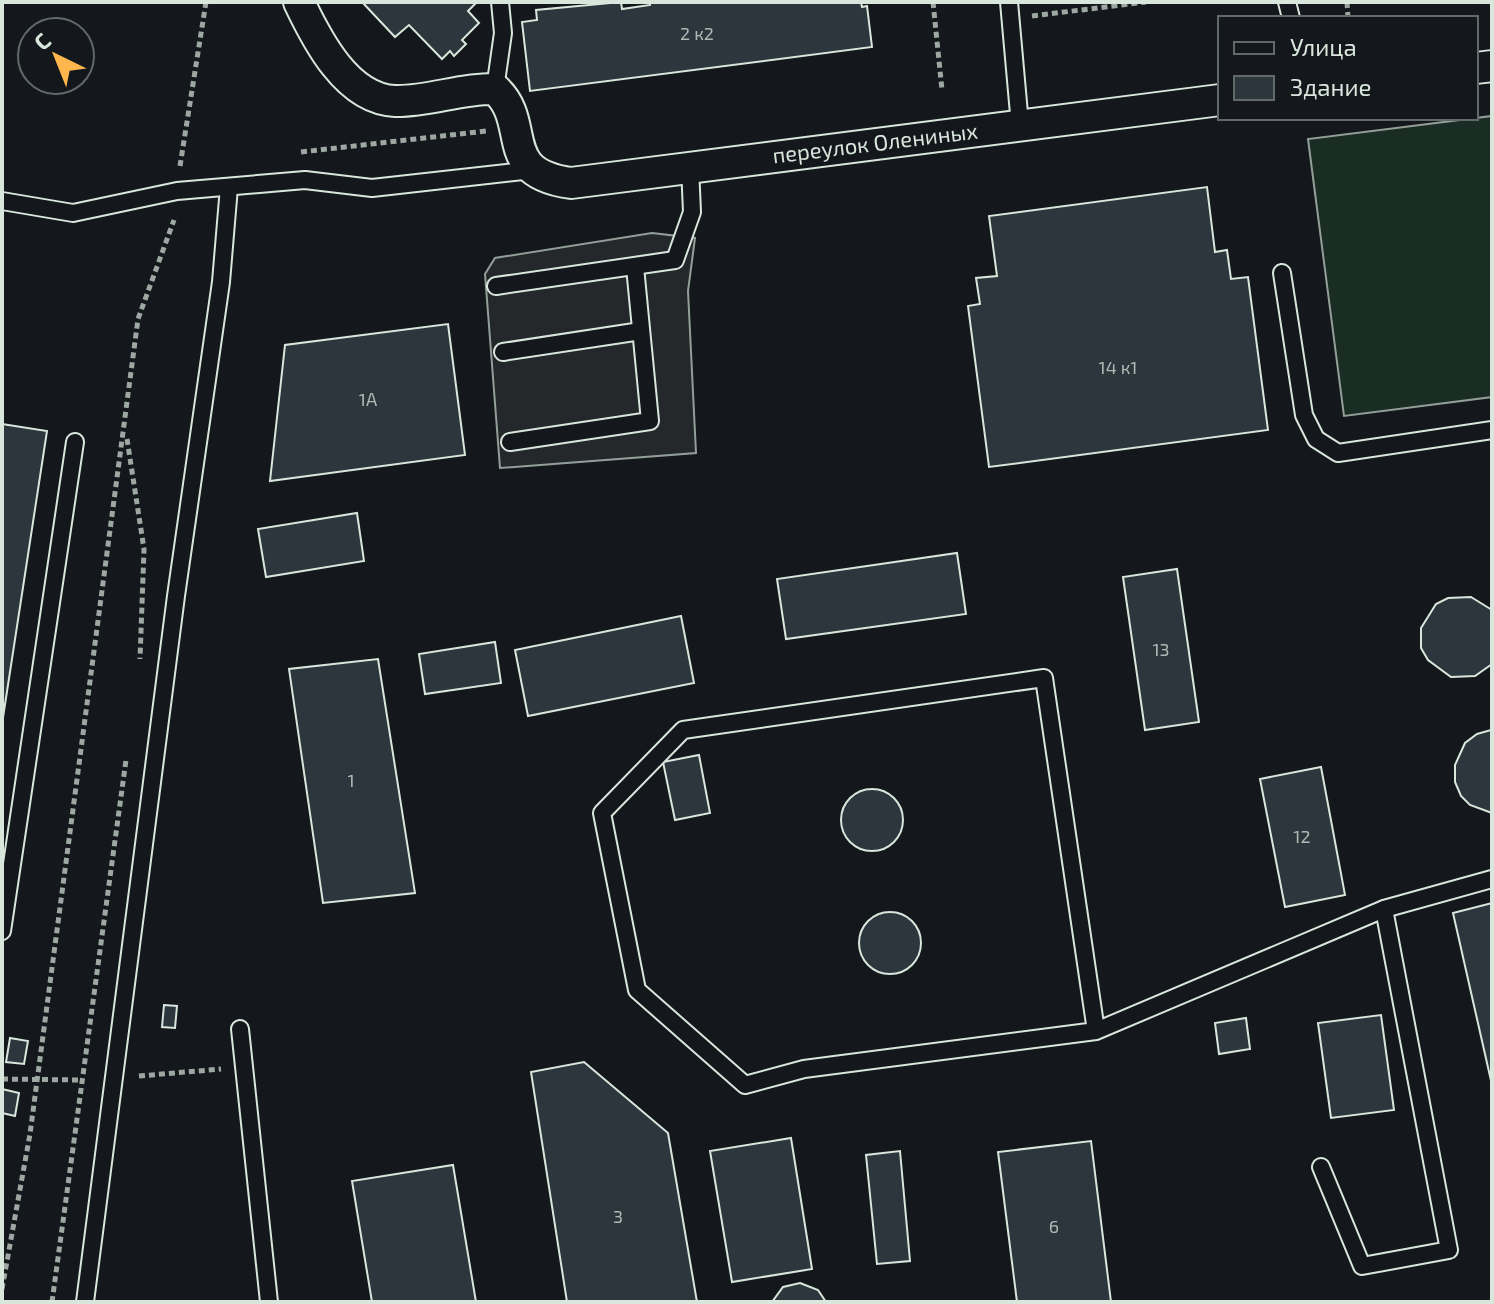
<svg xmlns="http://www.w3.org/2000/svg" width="1494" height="1304" viewBox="0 0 1494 1304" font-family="'Exo 2',sans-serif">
<rect width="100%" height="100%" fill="#14181c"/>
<polygon fill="#1a2d24" stroke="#939e99" stroke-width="2" points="1492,116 1492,397 1344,416 1308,139"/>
<polygon fill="#24282b" stroke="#939e99" stroke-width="2" points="652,233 695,238 688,291 696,453 500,468 485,274 495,258"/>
<g fill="#2c363c" stroke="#d8e6dc" stroke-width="2">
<polygon points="362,2 477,2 468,11 479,23 462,40 466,44 454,56 450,51 442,59 409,25 395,37"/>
<polygon points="621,2 622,9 650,5 650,2 861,2 862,7 867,6 872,47 530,91 522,22 537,20 536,10"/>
<polygon points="1207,187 1215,252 1227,250 1231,279 1248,277 1268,430 989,467 968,306 980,304 976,278 997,276 989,216"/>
<polygon points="448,324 465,455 270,481 285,345"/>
<polygon points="2,424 47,431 2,724"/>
<polygon points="357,513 364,561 266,577 258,529"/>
<polygon points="957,553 966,614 786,639 777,579"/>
<polygon points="1177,569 1199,722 1145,730 1123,577"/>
<polygon points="1471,597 1492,610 1492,664 1475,676 1451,677 1428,660 1421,648 1421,628 1436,604 1448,598"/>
<polygon points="681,616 694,683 528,716 515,650"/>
<polygon points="495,642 501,683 425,694 419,654"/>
<polygon points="378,659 415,893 323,903 289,669"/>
<polygon points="1491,730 1492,730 1492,813 1470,805 1461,796 1455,782 1455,765 1465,743 1477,734"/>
<polygon points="699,755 710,813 675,820 663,762"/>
<polygon points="1321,767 1345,895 1285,907 1260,779"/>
<circle cx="872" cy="820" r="31"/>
<polygon points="1492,903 1492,1085 1453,913"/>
<circle cx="890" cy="943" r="31"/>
<polygon points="164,1005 177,1006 175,1028 162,1027"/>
<polygon points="1381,1015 1394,1110 1331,1118 1318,1023"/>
<polygon points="1246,1018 1250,1049 1219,1054 1215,1023"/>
<polygon points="10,1038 28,1041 24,1064 6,1062"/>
<polygon points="584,1062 668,1133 697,1302 567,1302 531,1072"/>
<polygon points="2,1089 19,1093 15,1116 2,1113"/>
<polygon points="791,1138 812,1269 732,1282 710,1151"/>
<polygon points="1091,1141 1111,1302 1017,1302 998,1152"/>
<polygon points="900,1151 910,1261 877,1264 866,1155"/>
<polygon points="453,1165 476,1302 372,1302 352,1181"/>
<polygon points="800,1283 818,1290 826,1302 772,1302 783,1287"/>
</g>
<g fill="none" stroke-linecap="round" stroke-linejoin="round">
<g stroke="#d8e6dc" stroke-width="20">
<g id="service">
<polyline points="1009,2 1020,125"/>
<polyline points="1287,2 1291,18"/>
<polyline points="495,89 503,33 500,2"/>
<polyline points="2,201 73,213 177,191 305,180 372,188 532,170"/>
<polyline points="1282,273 1304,415 1316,439 1338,453 1492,430"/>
<polyline points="496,286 675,260 692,212 690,167"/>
<polyline points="503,352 641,331"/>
<polyline points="510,442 650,421 635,267"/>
<polyline points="2,931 75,442"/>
<polyline points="240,1029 269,1302"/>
<polyline points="1096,1031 1044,678 683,730 602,813 637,990 745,1085 804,1069 1096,1031 1384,909 1492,879"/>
<polyline points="1321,1167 1362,1266 1449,1250 1384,909"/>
<polyline points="85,1302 176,596 221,282 229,187"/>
</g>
</g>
<g stroke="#d8e6dc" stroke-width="34">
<g id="minor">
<path d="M299,2c18,38 48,97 96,99 33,1 66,-13 100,-12 38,34 0,84 76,94l649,-83"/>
<polyline points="1476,68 1492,66"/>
</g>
</g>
<g stroke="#9da8a2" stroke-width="5" stroke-dasharray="6 4" stroke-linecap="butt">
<polyline points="933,2 942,90"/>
<polyline points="1347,2 1348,18"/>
<polyline points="1032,16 1146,2"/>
<polyline points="301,152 486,131"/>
<polyline points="180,166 206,2"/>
<polyline points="127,439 144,549 140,659"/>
<polyline points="139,1076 221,1069"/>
<polyline points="2,1079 81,1080"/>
<polyline points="2,1289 30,1134 138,319 174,220"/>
<polyline points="52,1302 126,760"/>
</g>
<use href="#service" stroke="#14181c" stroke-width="16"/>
<use href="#minor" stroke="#14181c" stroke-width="30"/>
</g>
<g text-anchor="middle" stroke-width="6" stroke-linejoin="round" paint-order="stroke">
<g font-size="18" fill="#adbab4">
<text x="697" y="40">2 к2</text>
<text x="1118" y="374">14 к1</text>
<text x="368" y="406">1А</text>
<text x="1161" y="656">13</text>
<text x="351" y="787">1</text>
<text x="1302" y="843">12</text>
<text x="618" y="1223">3</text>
<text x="1054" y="1233">6</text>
</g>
<g font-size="22" fill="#d8e6dc" stroke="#14181c">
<text transform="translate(875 143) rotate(-7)" y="8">переулок Олениных</text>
</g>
</g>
<rect width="1494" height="1304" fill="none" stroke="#d8e6dc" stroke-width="8"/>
<rect x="1218" y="16" width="260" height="104" fill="#14181c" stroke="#626a69" stroke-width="2"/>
<rect x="1234" y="42" width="40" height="12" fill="#14181c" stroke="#626a69" stroke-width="2"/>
<text x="1290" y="56" font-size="24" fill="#d8e6dc">Улица</text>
<rect x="1234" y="76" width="40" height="24" fill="#2c363c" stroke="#626a69" stroke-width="2"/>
<text x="1290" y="96" font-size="24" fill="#d8e6dc">Здание</text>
<g transform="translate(56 56) rotate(317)"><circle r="38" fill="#14181c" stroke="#626a69" stroke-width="2"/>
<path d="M0-6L14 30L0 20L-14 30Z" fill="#ffb74d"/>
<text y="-12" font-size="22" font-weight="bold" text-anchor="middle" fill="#d8e6dc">С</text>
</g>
</svg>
